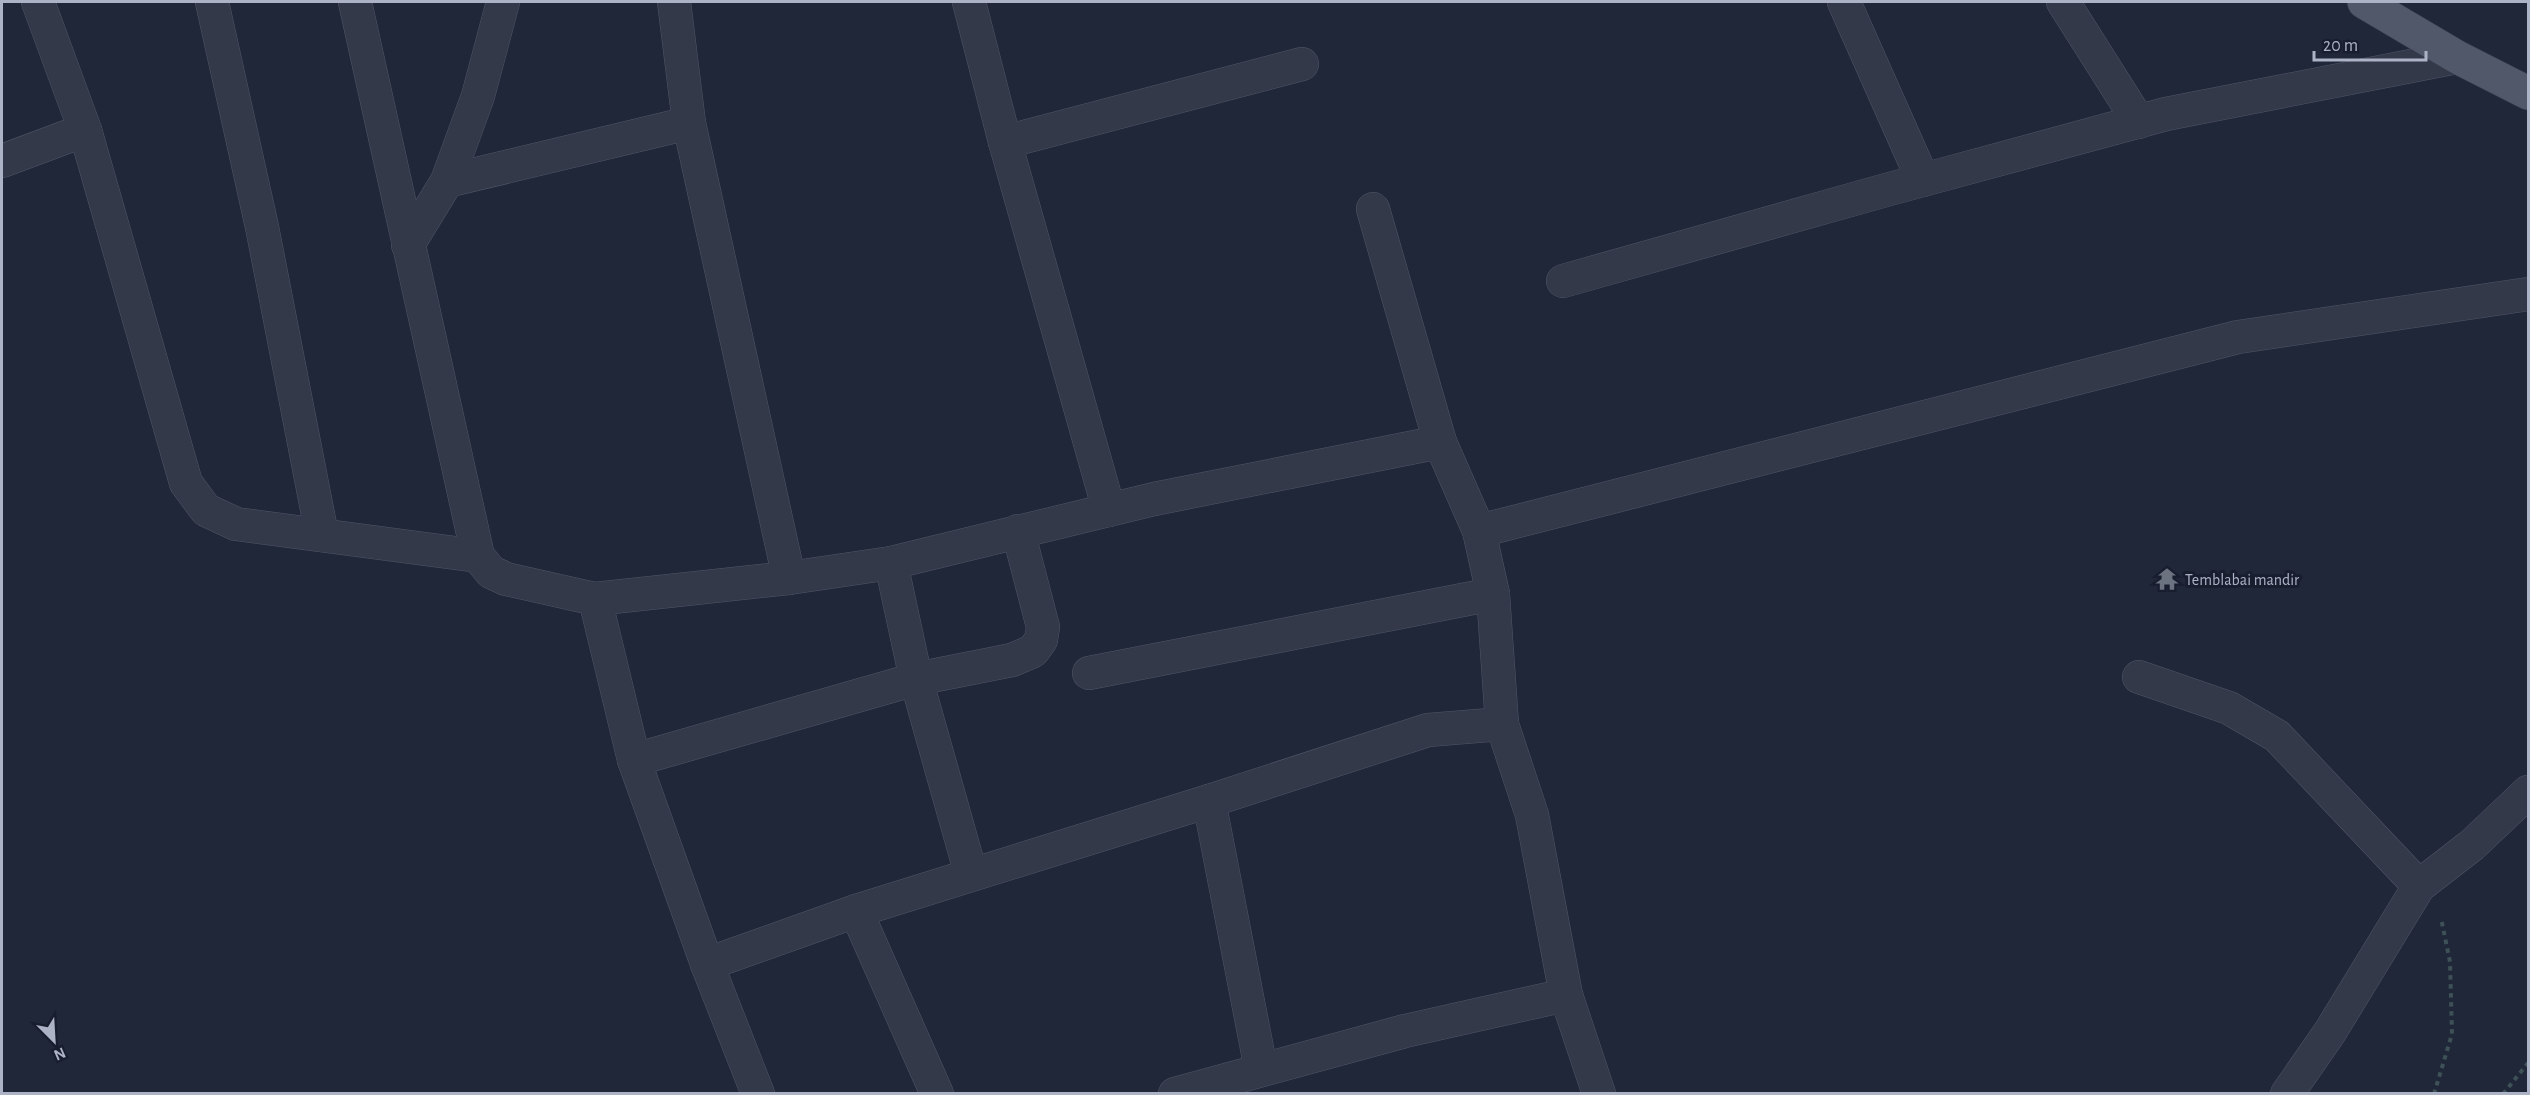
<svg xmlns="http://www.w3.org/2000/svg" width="2530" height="1095" viewBox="0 0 2530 1095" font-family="'Alegreya Sans',sans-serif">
<rect width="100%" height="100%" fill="#1f2739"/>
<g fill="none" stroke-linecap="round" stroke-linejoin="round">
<g stroke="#505667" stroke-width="34">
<g id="minor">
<polyline points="38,2 85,130 186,483 206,510 236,524 478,556"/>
<polyline points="212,2 262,227 322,535"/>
<polyline points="355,2 478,556 491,572 506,579 595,599 789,578 891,563 1154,499 1440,442"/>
<polyline points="674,2 689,123 789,578"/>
<polyline points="969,2 1005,142 1109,510"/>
<polyline points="1844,2 1923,180"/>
<polyline points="2063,2 2139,122"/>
<polyline points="1005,142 1302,64"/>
<polyline points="2,161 85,130"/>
<polyline points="447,181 689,123"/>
<polyline points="1373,209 1440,442 1479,531 1493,594 1502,724 1532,815 1566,995 1599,1094"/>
<polyline points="408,245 447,181 478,96 503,2"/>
<polyline points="1563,281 1886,190 2166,114 2457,57"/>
<polyline points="1479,531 2238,337 2528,294"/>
<polyline points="891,563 916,679 971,874"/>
<polyline points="595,599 634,760 707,964 758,1094"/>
<polyline points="1089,673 1493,594"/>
<polyline points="2139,677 2229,708 2277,736 2419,886"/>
<polyline points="634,760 916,679 1012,660 1033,651 1041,640 1043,627 1018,531"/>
<polyline points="1209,801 1261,1069"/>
<polyline points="856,911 937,1094"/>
<polyline points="707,964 856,911 1209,801 1428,730 1502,724"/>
<polyline points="1175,1094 1405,1031 1566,995"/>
<polyline points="2287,1094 2330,1032 2419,886 2472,845 2528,792"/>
</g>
</g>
<g stroke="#3c4253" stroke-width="34">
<polyline id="major" points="2364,2 2457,57 2528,93"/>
</g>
<g stroke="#3e5157" stroke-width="4" stroke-dasharray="4.5 4.5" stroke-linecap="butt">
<polyline points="2434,1094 2452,1034 2450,962 2441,918"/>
<polyline points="2503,1094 2528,1063"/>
</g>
<use href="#minor" stroke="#333949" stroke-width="33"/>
<use href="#major" stroke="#50586a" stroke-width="33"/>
</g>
<defs>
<g id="temple-bare" transform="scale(1.8)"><path d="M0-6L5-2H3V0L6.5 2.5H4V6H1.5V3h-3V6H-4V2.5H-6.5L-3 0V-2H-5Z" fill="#6b7280" stroke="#181e2e" stroke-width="2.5" paint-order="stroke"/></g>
</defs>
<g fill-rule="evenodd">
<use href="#temple-bare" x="2167" y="579"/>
</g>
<g text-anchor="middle" stroke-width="6" stroke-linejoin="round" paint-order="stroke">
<g font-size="16" fill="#adb3c6" stroke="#181e2e" text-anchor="start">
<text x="2185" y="585">Temblabai mandir</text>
</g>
</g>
<rect width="2530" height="1095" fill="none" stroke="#adb3c6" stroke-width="6"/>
<g transform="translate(54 1041) rotate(156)" stroke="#181e2e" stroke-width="4.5" paint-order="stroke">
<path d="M0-4.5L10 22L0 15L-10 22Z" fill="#adb3c6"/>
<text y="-9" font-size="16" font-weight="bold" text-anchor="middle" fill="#adb3c6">N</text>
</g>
<path d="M2314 51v9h112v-9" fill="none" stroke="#adb3c6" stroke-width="3"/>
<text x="2323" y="51" font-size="18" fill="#adb3c6" stroke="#181e2e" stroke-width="4.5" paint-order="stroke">20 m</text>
</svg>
